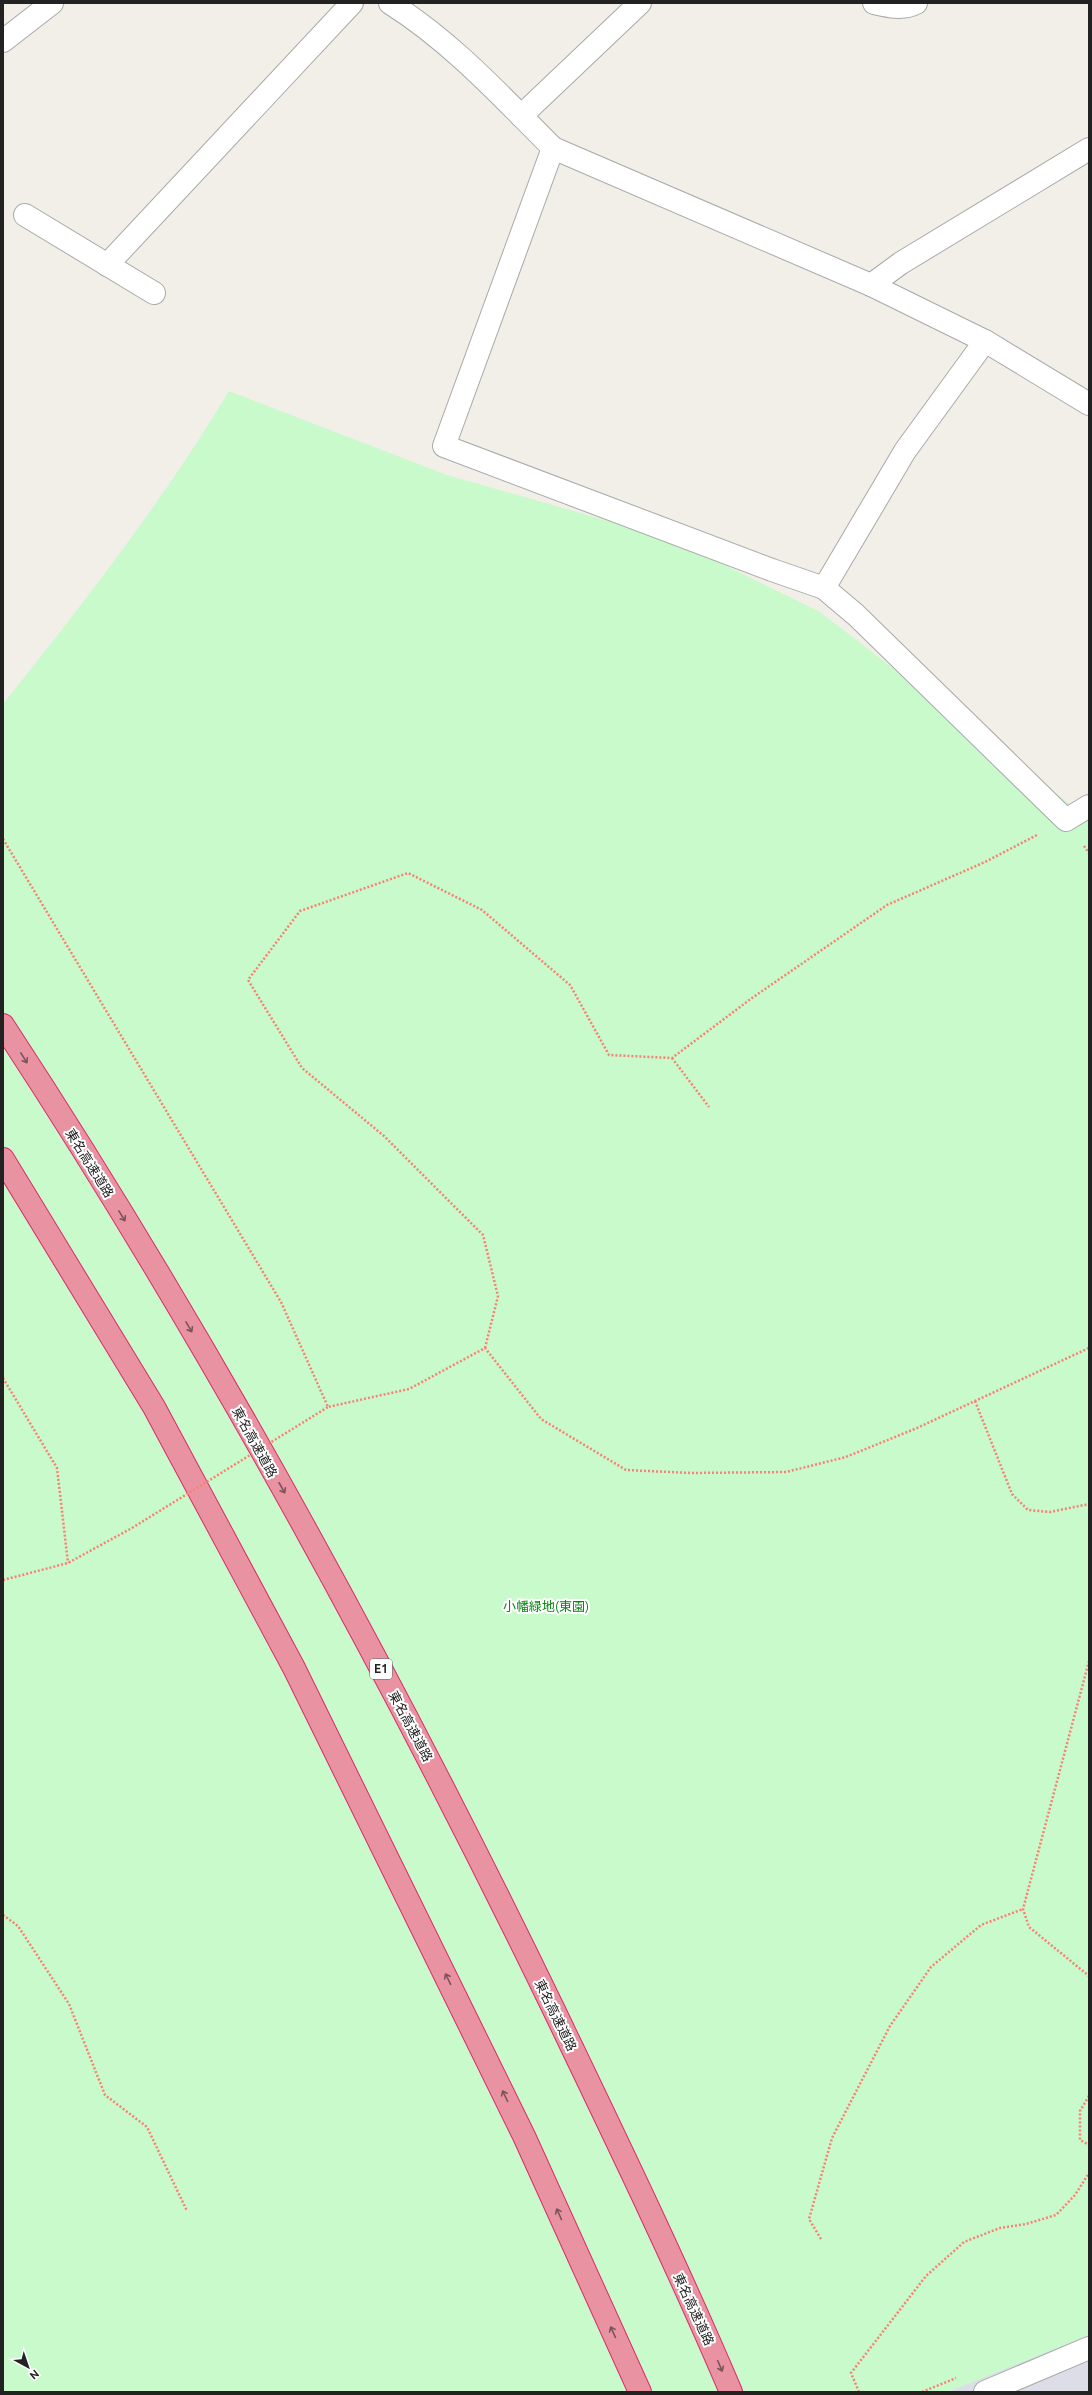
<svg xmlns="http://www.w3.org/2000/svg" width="1092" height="2395" viewBox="0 0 1092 2395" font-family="Ubuntu,'Noto Sans JP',sans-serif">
<rect width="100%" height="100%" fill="#f2efe9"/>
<path fill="#c8facc" d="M229,391l218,84 225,64 148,73 269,207v1573h-1086v-1688c80,-100 160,-203 226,-313z"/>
<polygon fill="#dddde8" points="1089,2335 1089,2392 948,2392"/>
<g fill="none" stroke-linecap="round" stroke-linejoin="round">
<g stroke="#a9a9a9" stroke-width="24">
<g id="minor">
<path d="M390,3c62,39 112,94 163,145l-109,298 328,124 52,18 32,27 210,205 23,-14"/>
<path d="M874,3c13,3 29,7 42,0"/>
<polyline points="3,41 52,3"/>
<polyline points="521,116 640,3"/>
<polyline points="553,148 871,285 985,341 1089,404"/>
<polyline points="25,215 154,293"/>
<polyline points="107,265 352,3"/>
<polyline points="871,285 901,263 1089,149"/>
<polyline points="824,588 905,451 985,341"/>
<polyline points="985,2392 1089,2348"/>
</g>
</g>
<g stroke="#dc2a67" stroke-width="24">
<g id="highway">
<path d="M3,1025c206,314 387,647 551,985 61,127 122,253 177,382"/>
<polyline points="3,1159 154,1407 294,1668 524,2136 640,2392"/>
</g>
</g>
<g stroke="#fa8072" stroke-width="2.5" stroke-dasharray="2 2" stroke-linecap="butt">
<polyline points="3,839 281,1302 328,1407 409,1389 485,1348 541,1419 626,1470 691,1473 786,1472 846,1457 917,1428 1089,1348"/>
<polyline points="1084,846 1089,853"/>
<polyline points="672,1058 709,1107"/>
<polyline points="485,1348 498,1296 483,1235 384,1136 302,1068 248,980 300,911 408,873 482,910 570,985 609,1055 672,1058 752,998 887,905 985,862 1037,835"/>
<polyline points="3,1378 57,1468 68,1563"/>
<polyline points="975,1401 1012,1494 1028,1510 1050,1512 1089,1504"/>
<polyline points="3,1580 68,1563 132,1528"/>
<polyline points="1089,1661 1023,1909 1029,1927 1089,1976"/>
<polyline points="3,1915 18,1926 69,2004 105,2095 147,2127 187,2211"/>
<polyline points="1089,2096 1080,2111 1080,2140 1089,2145"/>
<polyline points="821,2239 809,2219 832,2138 890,2026 931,1967 981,1925 1023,1909"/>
<polyline points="859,2392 851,2373 926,2276 964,2242 1000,2228 1026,2224 1056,2215 1075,2195 1089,2173"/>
<polyline points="922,2392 956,2378"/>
</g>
<use href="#minor" stroke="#fff" stroke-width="22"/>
<use href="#highway" stroke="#e892a2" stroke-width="22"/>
<polyline stroke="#fa8072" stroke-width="2.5" stroke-dasharray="2 2" stroke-linecap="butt" points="132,1528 328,1407"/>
</g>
<defs><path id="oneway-shaft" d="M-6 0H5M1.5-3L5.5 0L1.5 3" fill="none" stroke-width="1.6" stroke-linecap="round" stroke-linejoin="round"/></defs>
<g stroke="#7b545c">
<use href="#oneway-shaft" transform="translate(24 1058) rotate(58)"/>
<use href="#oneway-shaft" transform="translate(122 1216) rotate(58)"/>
<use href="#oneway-shaft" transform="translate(189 1327) rotate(60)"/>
<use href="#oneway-shaft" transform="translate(282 1488) rotate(61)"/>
<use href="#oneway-shaft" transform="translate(448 1979) rotate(-116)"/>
<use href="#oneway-shaft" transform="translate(505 2096) rotate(-116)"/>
<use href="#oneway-shaft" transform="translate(559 2214) rotate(-114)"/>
<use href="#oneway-shaft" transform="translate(613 2332) rotate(-114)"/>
<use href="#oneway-shaft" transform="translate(720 2366) rotate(67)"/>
</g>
<g text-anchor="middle" stroke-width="4" stroke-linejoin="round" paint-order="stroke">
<rect fill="#fff" stroke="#646464" stroke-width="1" x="370" y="1659" width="22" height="20" rx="3"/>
<g font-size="12" font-weight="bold" fill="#222">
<text x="381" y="1673">E1</text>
</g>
<g font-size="13" fill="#222" stroke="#fff">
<text transform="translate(90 1163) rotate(58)" y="5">東名高速道路</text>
<text transform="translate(255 1442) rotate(61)" y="5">東名高速道路</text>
<text transform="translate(411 1726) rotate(62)" y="5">東名高速道路</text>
<text transform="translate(556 2015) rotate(64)" y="5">東名高速道路</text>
<text transform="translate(694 2309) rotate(65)" y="5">東名高速道路</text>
</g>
<g font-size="13" fill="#0c8416" stroke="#fff">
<text x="546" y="1611">小幡緑地(東園)</text>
</g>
</g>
<rect width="1092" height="2395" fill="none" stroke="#222222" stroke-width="8"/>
<g transform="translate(28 2367) rotate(140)" stroke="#ffffff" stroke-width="3" paint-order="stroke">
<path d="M0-3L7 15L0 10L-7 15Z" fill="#222222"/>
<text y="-6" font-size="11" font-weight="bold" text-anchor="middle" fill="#222222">N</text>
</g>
</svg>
